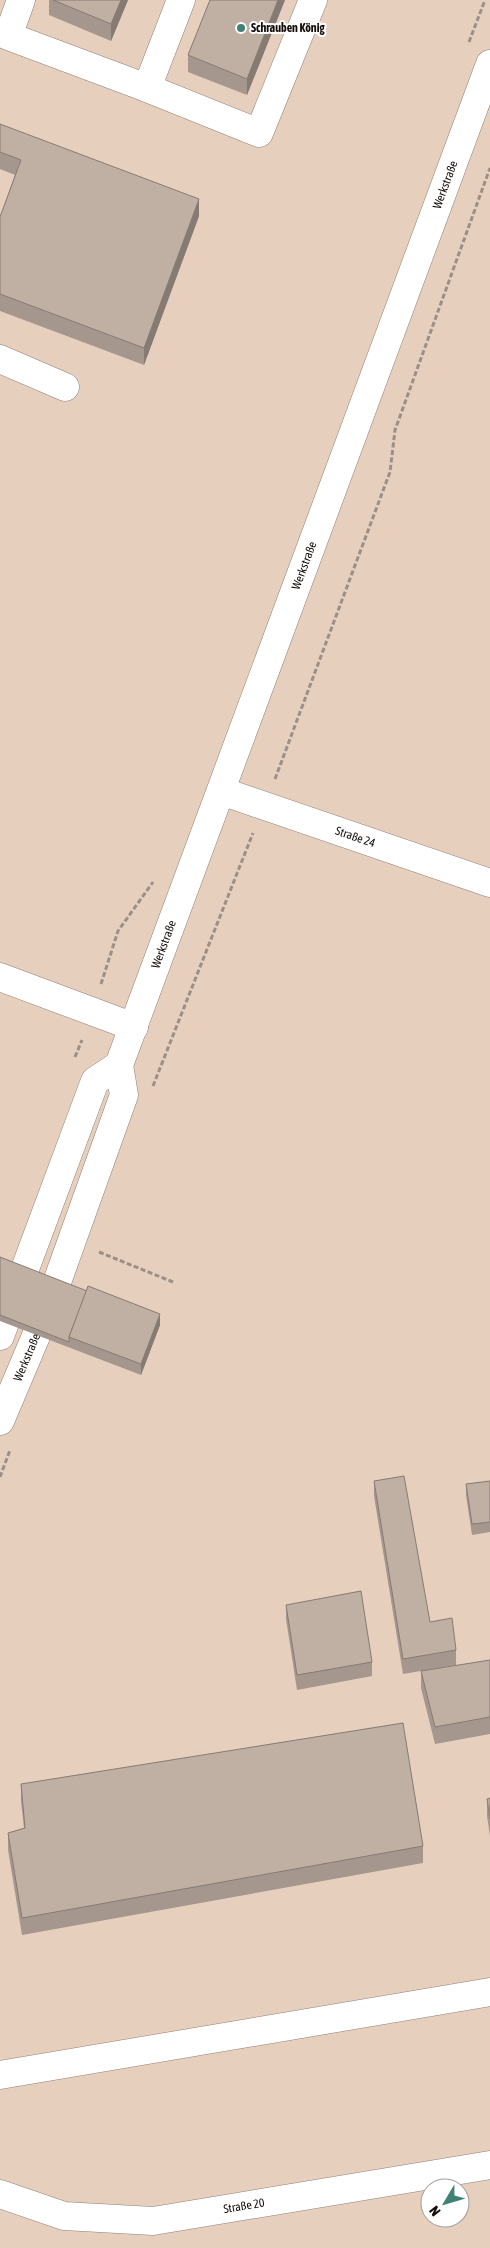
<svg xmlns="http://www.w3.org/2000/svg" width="490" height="2248" viewBox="0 0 490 2248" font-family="'Asap Condensed',sans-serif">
<rect width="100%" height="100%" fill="#ecdbce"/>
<path fill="#e7cfbe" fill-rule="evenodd" d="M0,0h490v2248h-490zM430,2188h30v30h-30z"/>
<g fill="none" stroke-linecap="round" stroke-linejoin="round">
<g stroke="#908075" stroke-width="29">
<g id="minor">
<polyline points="21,0 8,36 147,88 181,0"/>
<polyline points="147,88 259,133 313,0"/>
<polyline points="0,359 65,387"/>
<path id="s1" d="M221,791l269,92"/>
<polyline points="0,977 134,1027"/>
<polyline points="0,1336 95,1081 119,1065"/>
<path id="s2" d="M0,1421l47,-111 77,-215 -5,-30 371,-1001"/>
<polyline points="0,2075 490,1992"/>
<path id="s3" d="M0,2194l64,22 89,5 337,-56"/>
</g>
</g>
<g stroke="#9c8f86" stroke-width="3" stroke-dasharray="5 2.5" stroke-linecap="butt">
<polyline points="469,42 485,0"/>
<polyline points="275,779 390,472 395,430 490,168"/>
<polyline points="101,984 118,931 153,882"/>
<polyline points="75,1057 82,1040"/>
<polyline points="153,1086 253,833"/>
<polyline points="99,1252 173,1282"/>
<polyline points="0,1477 10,1450"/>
</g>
<use href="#minor" stroke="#fff" stroke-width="28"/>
</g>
<g fill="#a5978d">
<polygon points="49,0 128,0 111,41 49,15"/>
<polygon points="210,0 285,0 247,95 188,72 188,55"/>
<polygon points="0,124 199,216 144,365 0,311 0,217 15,175 0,169"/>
<polygon points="0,1257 160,1325 141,1375 0,1321"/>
<polygon points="374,1481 430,1622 456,1650 456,1665 403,1674 374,1496"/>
<polygon points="490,1481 490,1532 472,1535 466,1495 466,1484"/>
<polygon points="286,1605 372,1662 372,1676 297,1690 286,1619"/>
<polygon points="490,1660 490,1734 435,1744 421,1688 421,1671"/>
<polygon points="21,1784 423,1846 423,1863 22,1935 8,1850 8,1833 24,1828 21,1801"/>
<polygon points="490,1798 490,1836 487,1816 487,1799"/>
</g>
<g fill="#867b73">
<polygon points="121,0 128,0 111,41 111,24"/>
<polygon points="278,0 285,0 247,95 247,79"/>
<polygon points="199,199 199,216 144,365 144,348"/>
<polygon points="160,1314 160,1325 141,1375 141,1364"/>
</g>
<g fill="#c0b0a4" stroke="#867b73">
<polygon points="53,0 121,0 111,24"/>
<polygon points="210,0 278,0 247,79 188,55"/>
<polygon points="0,124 199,199 144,348 0,294 0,217 21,160 0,152"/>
<polygon points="0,1257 87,1291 69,1337 69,1342 0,1315"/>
<polygon points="88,1286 160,1314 141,1364 69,1337"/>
<polygon points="404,1476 430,1622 452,1618 456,1650 403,1659 374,1481"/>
<polygon points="490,1481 490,1522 472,1524 466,1484"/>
<polygon points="361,1591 372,1662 297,1675 286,1605"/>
<polygon points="490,1660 490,1717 435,1727 421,1671"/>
<polygon points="403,1723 423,1846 22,1918 8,1833 25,1828 21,1784"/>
<polygon points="490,1798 490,1819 487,1799"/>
</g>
<circle fill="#3f8275" stroke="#fff" stroke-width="2" cx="241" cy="28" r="5"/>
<g text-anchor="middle" stroke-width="4" stroke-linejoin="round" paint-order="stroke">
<g font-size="12" font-weight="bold" fill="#130d09" stroke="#fff" text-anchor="start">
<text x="251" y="32">Schrauben König</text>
</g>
<g font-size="12" fill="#130d09" stroke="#fff">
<text dy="4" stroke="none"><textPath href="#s2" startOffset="1318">Werkstraße</textPath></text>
<text dy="4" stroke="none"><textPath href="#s2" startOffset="912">Werkstraße</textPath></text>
<text dy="4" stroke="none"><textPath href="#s1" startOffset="142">Straße 24</textPath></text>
<text dy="4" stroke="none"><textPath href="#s2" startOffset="508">Werkstraße</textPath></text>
<text dy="4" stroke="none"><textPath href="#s2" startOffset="69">Werkstraße</textPath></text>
<text dy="4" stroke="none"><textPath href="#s3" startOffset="249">Straße 20</textPath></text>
</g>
</g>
<g transform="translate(445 2203) rotate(232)"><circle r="24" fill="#ffffff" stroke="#a19e9d"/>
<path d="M0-4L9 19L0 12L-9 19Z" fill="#3f8275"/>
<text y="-8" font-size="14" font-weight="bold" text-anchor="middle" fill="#130d09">N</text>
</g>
</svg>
